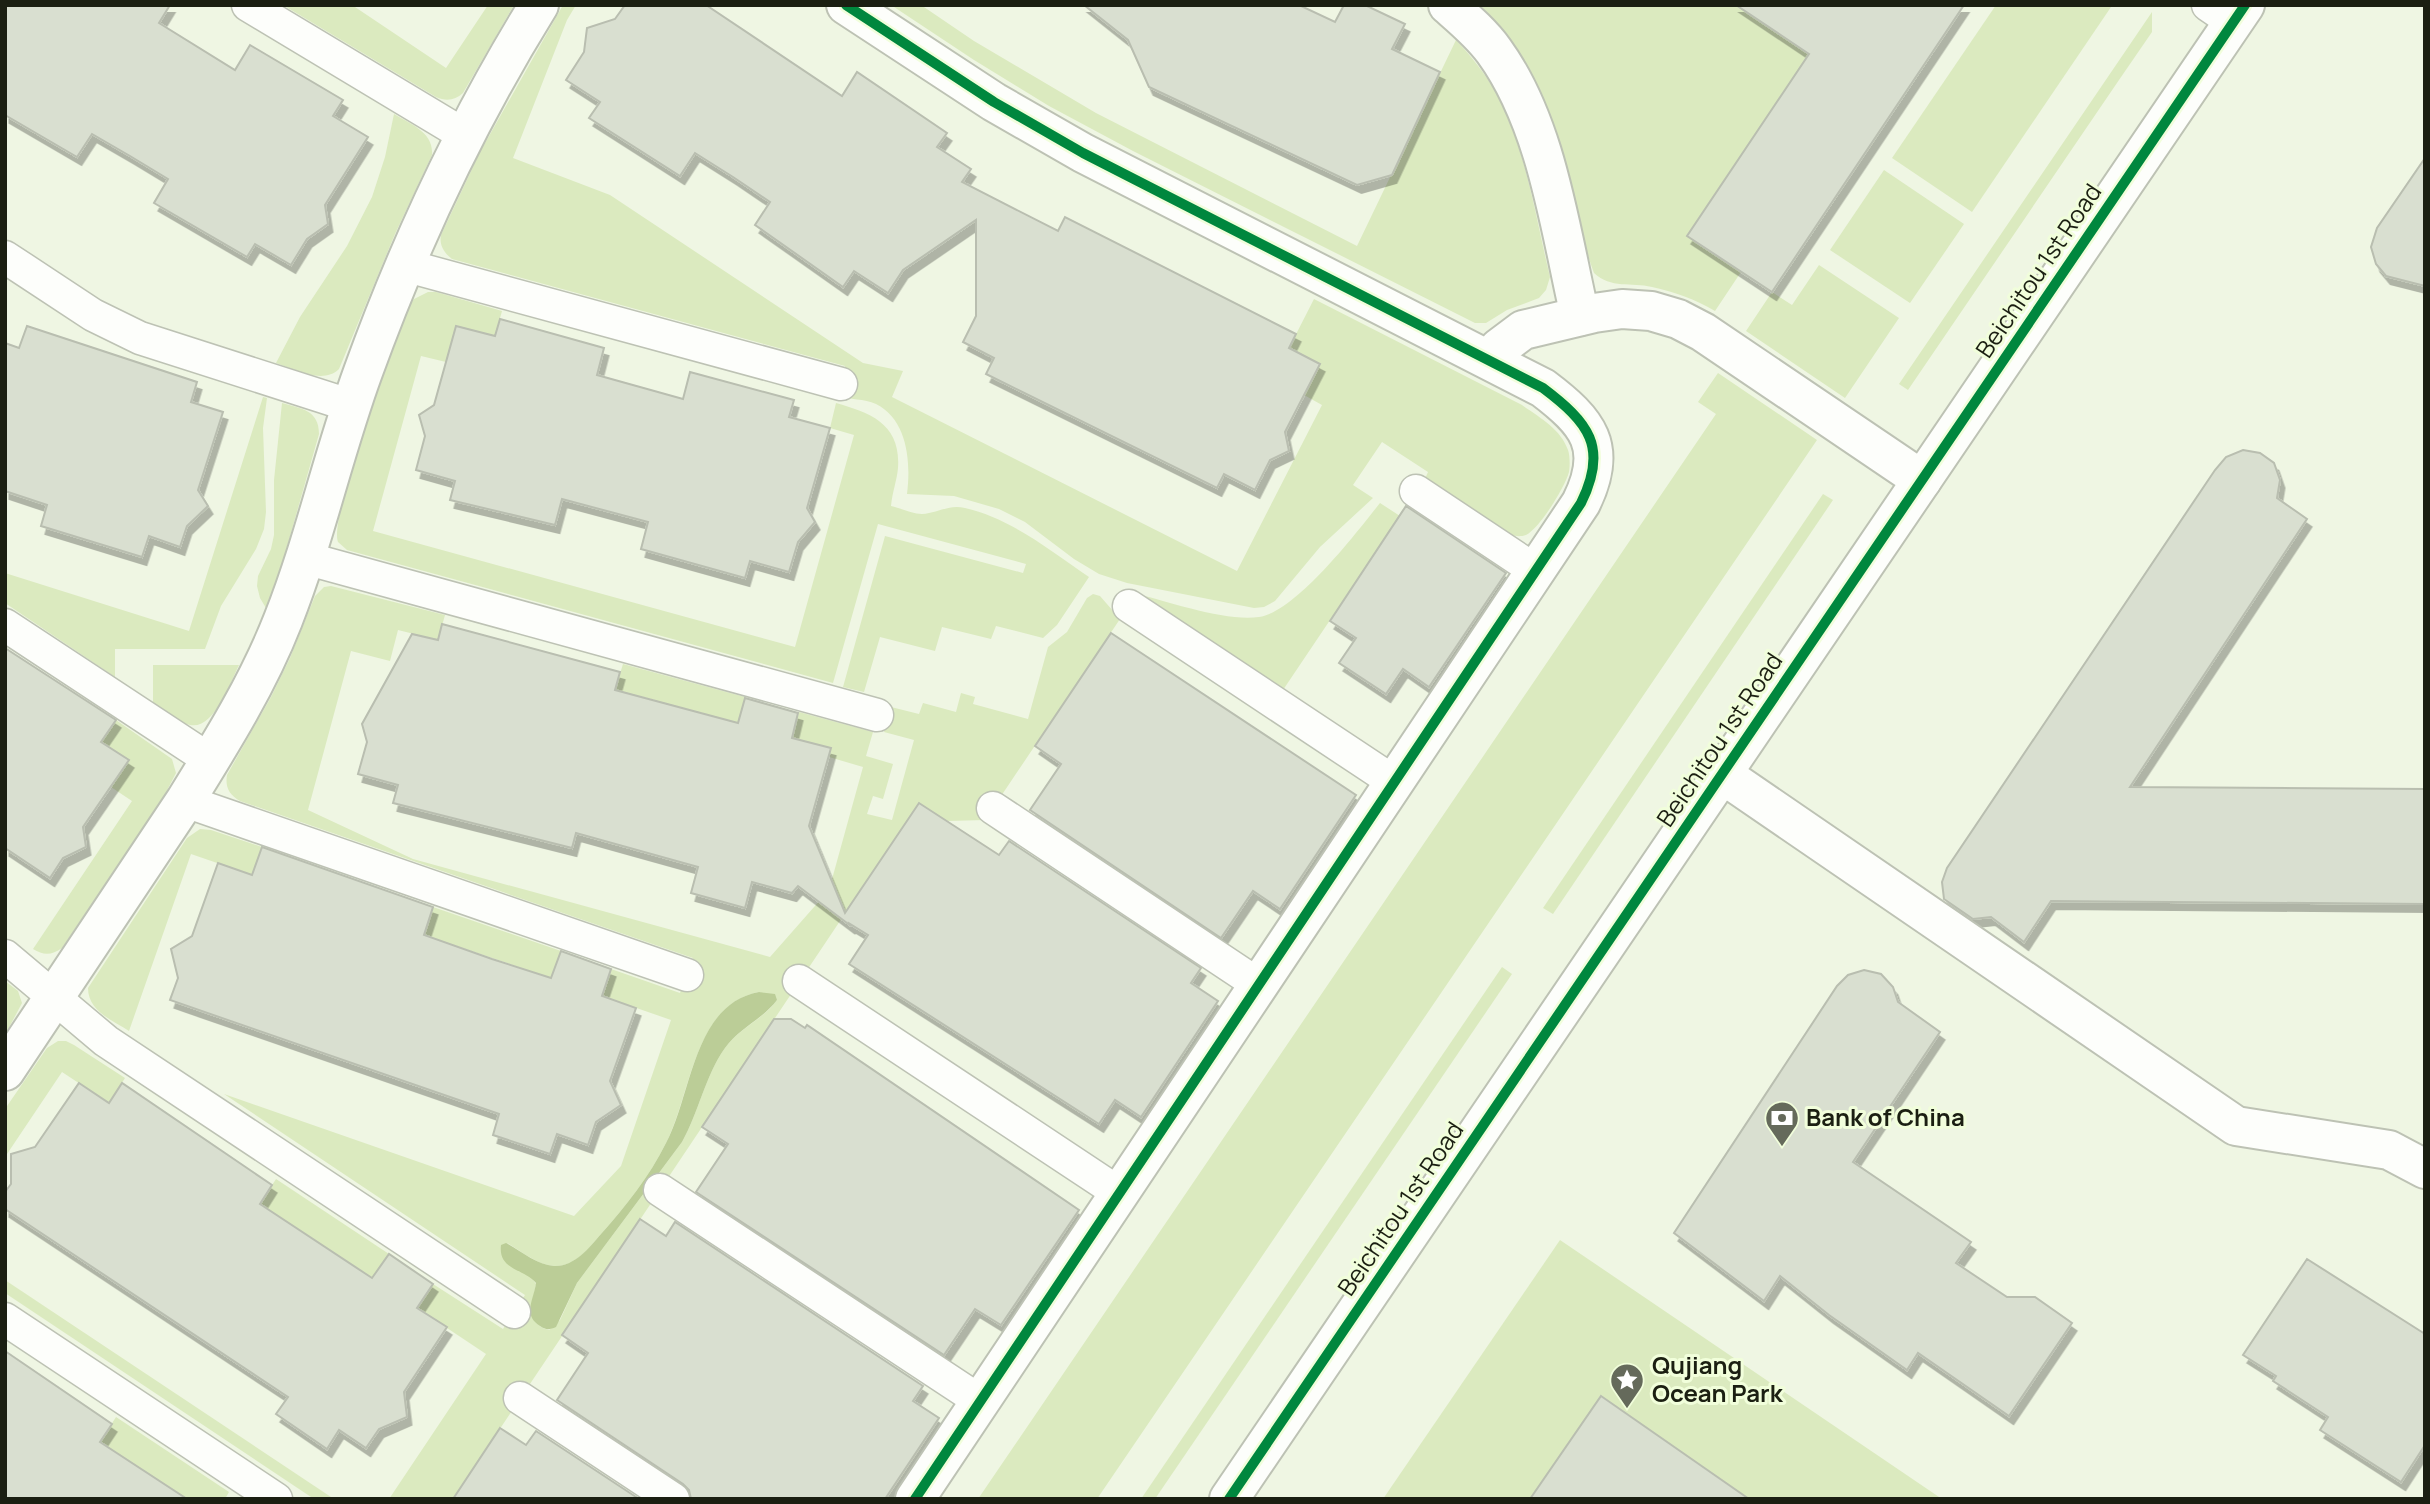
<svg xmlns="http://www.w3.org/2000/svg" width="2430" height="1504" viewBox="0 0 2430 1504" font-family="Manrope,sans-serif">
<defs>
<filter id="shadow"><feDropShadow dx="4.5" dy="8" stdDeviation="0" flood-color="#0004"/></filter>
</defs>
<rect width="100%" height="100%" fill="#eff6e3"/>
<g fill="#dbeabf" fill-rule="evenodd">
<path d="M283,5h69l94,63 42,-63h26l-51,88c-8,7 -16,9 -27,4z"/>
<path d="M563,5h13l-9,15 -54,138 97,37 253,168 40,8 -11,26 345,174 85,-166 -18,-10 16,-31 -31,-16 25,-49 208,106c17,12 39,24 46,45 2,6 2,16 1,22 -4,15 -29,56 -43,63 -6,2 -10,1 -16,0l-85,-56 3,-7 -46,-30 -29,43 20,13 -53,49 -45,54 -11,6 -10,1 -127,-25 -28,-9 -25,-15 -49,-37 -26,-13 -45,-13 -47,-2c4,-31 1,-74 -31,-90 -12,-5 -26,-5 -39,-7l8,-31 -393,-107c-8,-6 -13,-14 -11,-24l39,-83z"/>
<path d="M891,5h30l53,36 122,72 261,133 99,-206c15,16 28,32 39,51 31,56 40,124 55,186l-4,13 -7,8 -32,12 -21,13h-11l-342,-172 -84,-45 -75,-46z"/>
<path d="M1480,5h256l73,49 -122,181 54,37 -26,39c-20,-12 -40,-19 -63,-24 -21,-5 -41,2 -58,-14 -8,-20 -12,-42 -17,-63 -20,-79 -37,-146 -97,-205z"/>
<polygon points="1996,5 2108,5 2111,7 1972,212 1892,158"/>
<polygon points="2152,12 2152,32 2119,80 1908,390 1899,384"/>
<path d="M394,114c16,10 40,18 38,41l-37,79 -56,135c-16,16 -45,0 -63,-6l24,-46 47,-71 25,-49 13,-40z"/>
<polygon points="1884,170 1964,224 1910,303 1830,250"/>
<polygon points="1819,265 1899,318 1845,398 1746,331 1772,292 1792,305"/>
<path d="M428,292h8l66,19 -7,25 -39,-10 -10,36 -25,-6 -48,175 422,116 59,-212 -24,-7 6,-25c35,10 65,21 62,65 -1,12 -6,25 -7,38 9,2 22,8 31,8 16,-1 27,-10 43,-6 45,10 86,43 124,69l-32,48 -14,13 -47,-12 -5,13 -49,-12 -7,24 -55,-14 -16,55 -21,-5 42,-151 138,37 3,-9 -148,-40 -45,159 -486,-133 -9,-8c-10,-26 59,-202 72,-238l4,-5z"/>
<polygon points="1718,373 1817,440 1097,1499 978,1499 1716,414 1698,402"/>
<polygon points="263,397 267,398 263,428 266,512 264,529 256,549 221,606 205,649 115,649 115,677 5,603 5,573 189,631"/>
<path d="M282,403c20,6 37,7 37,31l-36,127 -17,47 -6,-10 -3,-12 1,-10 13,-27 3,-14v-55z"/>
<polygon points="1823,494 1833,500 1553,914 1543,908"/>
<path d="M1380,503l20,13 -117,174 -146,-96c33,8 90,28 122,23 37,-5 98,-85 121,-114z"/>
<path d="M331,586l114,29 -7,25 -40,-10 -8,31 -39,-10 -43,159 105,49 357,98 59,-67 34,-123 -34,-10 2,-9 -39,-10 7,-26 74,20 -7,24 27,8 -10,35 -10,-3 -6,18 25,6 22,-80 -30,-8 7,-25 28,7 4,-11 33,9 5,-19 14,4 -2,7 55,15 20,-72 19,-15 20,-34 6,-4 7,2 20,23 -135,201 -38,1 -28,-18 -466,696h-64l97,-145 -69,-46 16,-24 70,45 22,-34 -301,-201 350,122 47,-50 50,-146 -69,-24 9,-27 69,24 13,-35 -453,-157c-11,-6 -15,-14 -13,-26l44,-78 19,-39 25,-62 9,-9zM759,992l18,8c-13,19 -38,28 -52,48 -20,28 -26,64 -43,94l-105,141 -17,37 -11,10c-25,-7 -16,-28 -13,-46l-29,-41c14,8 30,22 47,23 21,1 35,-18 47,-32 25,-28 48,-57 65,-91 25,-48 28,-139 93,-151z"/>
<polygon points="623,664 745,697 738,723 699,712 695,725 651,713 655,700 615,690"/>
<path d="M153,665h86c-9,18 -25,65 -49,60 -13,-3 -27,-16 -37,-23z"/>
<path d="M116,720l56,39 4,14 -14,27 -100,148c-10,7 -18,8 -29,1l99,-148 -21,-14 17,-27 -27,-18z"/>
<path d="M200,829l11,1 51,17 -10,28 -61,-21 -62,177c-17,-11 -41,-20 -41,-43l99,-150z"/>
<polygon points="433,907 561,951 551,978 424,935"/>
<polygon points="1502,967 1512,974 1155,1499 1141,1499"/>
<polygon points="5,981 18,991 22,1003 5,1035"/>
<polygon points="58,1041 66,1041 74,1045 125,1078 109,1103 62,1072 5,1157 5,1109 47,1048"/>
<polygon points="276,1179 389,1254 372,1278 260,1204"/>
<polygon points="1560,1240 1942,1499 1383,1499"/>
<polygon points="5,1280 334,1499 314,1499 5,1293"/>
<polygon points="116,1417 229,1492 225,1499 186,1499 100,1442"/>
</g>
<path fill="#bbcd97" d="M759,992l16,2 2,6c-14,19 -38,28 -52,48 -20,28 -26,64 -43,94l-105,141 -21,44c-7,3 -10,3 -16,-1 -18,-11 -6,-27 -4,-43 -13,-15 -38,-13 -35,-38l5,-2c15,8 31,22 48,23 20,1 35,-18 47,-32 25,-28 48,-57 65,-91 26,-48 27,-139 93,-151z"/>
<g fill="#d9dfd0" stroke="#b9beb0" stroke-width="2" filter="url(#shadow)">
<polygon points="5,5 170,5 159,23 235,70 250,45 343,100 333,116 368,137 325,205 328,224 307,239 291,265 255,244 247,257 154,203 168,179 130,156 92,134 77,157 5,115"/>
<polygon points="625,5 706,5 842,96 857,72 947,133 937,147 971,169 962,182 1058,231 1065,217 1296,334 1289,348 1320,364 1285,432 1289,451 1270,460 1255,490 1224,474 1217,488 986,374 994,358 963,342 976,316 976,220 903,270 888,293 854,271 843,287 755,225 770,202 733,177 695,153 680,176 589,118 600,102 566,80 584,52 587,28 615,19"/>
<polygon points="1084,5 1299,5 1335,22 1344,5 1365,5 1405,24 1392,49 1440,72 1392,175 1357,185 1149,87 1128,40"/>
<polygon points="1736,5 1964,5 1772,292 1687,236 1809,54"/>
<polygon points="2425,158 2425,286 2386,276 2376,264 2371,247 2377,228"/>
<polygon points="500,319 604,348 597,375 683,399 690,372 794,400 789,417 830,428 807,508 815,522 798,542 789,572 750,561 745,578 641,549 648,522 562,499 555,525 450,500 455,481 416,470 425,436 419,415 434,405 456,326 495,336"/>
<polygon points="27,326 197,382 191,402 223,412 198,490 208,506 187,526 180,547 149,536 142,557 41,526 47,505 5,491 5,343 19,348"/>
<polygon points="2243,450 2260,453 2274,463 2280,480 2277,498 2307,519 2130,787 2425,789 2425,904 2051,901 2024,942 1991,917 1973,919 1944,899 1942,882 1947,868 2215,470 2226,457"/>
<polygon points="1406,506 1506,573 1429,687 1403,669 1386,694 1339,663 1356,638 1330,621"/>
<polygon points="442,624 620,672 615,690 738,723 745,698 798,713 792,738 831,748 809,826 845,913 919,803 999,855 1009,841 1201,968 1191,983 1218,1001 1141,1117 1115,1100 1099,1124 849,964 868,935 850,924 851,926 798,886 792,893 752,882 745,908 691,893 698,867 576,833 572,848 393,803 398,785 358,774 367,742 362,724 412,634 438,640"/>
<polygon points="1111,633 1356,795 1280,909 1253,891 1221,938 1030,810 1061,764 1035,746"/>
<polygon points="5,648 116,720 101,742 129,760 83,827 86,847 63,858 50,878 5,848"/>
<polygon points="262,847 433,907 424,935 492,959 551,978 561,951 611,969 602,996 636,1008 610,1081 621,1105 596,1122 588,1145 557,1134 550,1154 493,1135 499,1114 170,1000 178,978 171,949 192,936 218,863 252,875"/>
<polygon points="1864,970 1881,974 1893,987 1898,1002 1940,1032 1853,1162 1971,1242 1956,1263 2007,1297 2035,1297 2072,1323 2009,1416 1918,1353 1907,1370 1829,1315 1780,1276 1764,1301 1674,1233 1837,986 1848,975"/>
<polygon points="774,1019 791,1019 805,1028 807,1025 1079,1210 1001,1325 975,1309 944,1355 696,1192 728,1144 702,1127"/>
<polygon points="79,1083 109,1103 122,1083 272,1185 260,1204 372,1278 389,1254 433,1284 417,1308 447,1327 404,1392 407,1417 379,1429 366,1448 339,1430 327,1449 276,1414 288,1397 5,1209 5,1192 11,1184 11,1154 35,1147"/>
<polygon points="640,1219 666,1236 675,1222 923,1386 913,1401 939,1418 885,1499 691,1499 689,1490 683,1484 557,1400 588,1353 562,1335"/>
<polygon points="2307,1259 2425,1334 2425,1445 2401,1482 2320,1430 2328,1417 2273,1381 2276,1376 2243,1355"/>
<polygon points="5,1351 112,1424 100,1442 187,1499 5,1499"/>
<polygon points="1601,1396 1749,1499 1530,1499"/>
<polygon points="500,1428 526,1445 536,1431 639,1499 453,1499"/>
</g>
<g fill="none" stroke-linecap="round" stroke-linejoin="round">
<g stroke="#bdc2b4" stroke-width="35">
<g id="lane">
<polyline points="248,5 466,136"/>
<polyline points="2208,5 2233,22"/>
<polyline points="5,257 93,315 140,338 352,406"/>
<polyline points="404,265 841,384"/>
<polyline points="1416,491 1536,571"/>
<polyline points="305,558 877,715"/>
<polyline points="1129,606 1394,782"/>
<polyline points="5,625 210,760"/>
<polyline points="185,801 687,975"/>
<polyline points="993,808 1259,985"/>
<polyline points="5,956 106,1041 514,1312"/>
<polyline points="799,981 1119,1193"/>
<polyline points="660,1190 980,1401"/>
<polyline points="5,1319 276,1499"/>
<polyline points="520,1398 673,1499"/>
</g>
</g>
<g stroke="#bdc2b4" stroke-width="42">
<g id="street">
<path d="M846,5l148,97 89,51 460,235c45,34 66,59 38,115l-666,996"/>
<path d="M1448,5c16,14 33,28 46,46 53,73 66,178 86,265"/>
<polyline points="1491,360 1499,348 1523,330 1594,313 1622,309 1651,311 1678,319 1703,332 1922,480"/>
<polyline points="1722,774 2236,1126 2389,1150 2425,1169"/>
<path d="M5,1071l180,-270c36,-58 73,-117 98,-181 32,-81 50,-166 80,-248 46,-127 104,-251 176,-367"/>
</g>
</g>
<g stroke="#bdc2b4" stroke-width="42">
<polyline id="secondary" points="1229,1499 2245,5"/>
</g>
<use href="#lane" stroke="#fdfefb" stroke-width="32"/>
<use href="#street" stroke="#fdfefb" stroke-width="38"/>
<use href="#secondary" stroke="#fdfefb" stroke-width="38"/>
<g stroke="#f1fedb" stroke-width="15">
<g id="cycleway">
<path d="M846,5l148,97 89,51 460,235c45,34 66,59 38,115l-666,996"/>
<polyline points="1229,1499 2245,5"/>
</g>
</g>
<use href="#cycleway" stroke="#00873e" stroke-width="10"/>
</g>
<defs>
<g id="bank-pin" transform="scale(1.75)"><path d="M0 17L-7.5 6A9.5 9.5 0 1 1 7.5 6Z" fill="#656a5b" stroke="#f1fedb"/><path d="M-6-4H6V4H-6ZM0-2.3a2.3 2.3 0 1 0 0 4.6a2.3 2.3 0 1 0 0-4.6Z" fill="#fff"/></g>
<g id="sight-pin" transform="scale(1.75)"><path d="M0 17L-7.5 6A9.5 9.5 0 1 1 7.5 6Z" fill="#656a5b" stroke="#f1fedb"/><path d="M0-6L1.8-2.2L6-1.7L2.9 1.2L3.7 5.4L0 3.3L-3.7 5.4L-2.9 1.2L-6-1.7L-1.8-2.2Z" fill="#fff"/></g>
</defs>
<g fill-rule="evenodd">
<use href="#bank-pin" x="1782" y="1118"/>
<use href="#sight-pin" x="1627" y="1380"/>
</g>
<g text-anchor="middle" stroke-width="6" stroke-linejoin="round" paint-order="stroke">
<g font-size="24" fill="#1b1f12" stroke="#f1fedb">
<text transform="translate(2039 271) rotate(-56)" y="8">Beichitou 1st Road</text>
<text transform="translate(1720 740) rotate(-56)" y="8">Beichitou 1st Road</text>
<text transform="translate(1401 1209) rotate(-56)" y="8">Beichitou 1st Road</text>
</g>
<g font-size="24" font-weight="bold" fill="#1b1f12" stroke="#f1fedb" text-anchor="start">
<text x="1806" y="1126">Bank of China</text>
<text x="1652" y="1374">Qujiang<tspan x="1652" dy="28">Ocean Park</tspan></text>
</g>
</g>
<rect width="2430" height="1504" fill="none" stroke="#1b1f12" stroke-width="14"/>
</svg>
